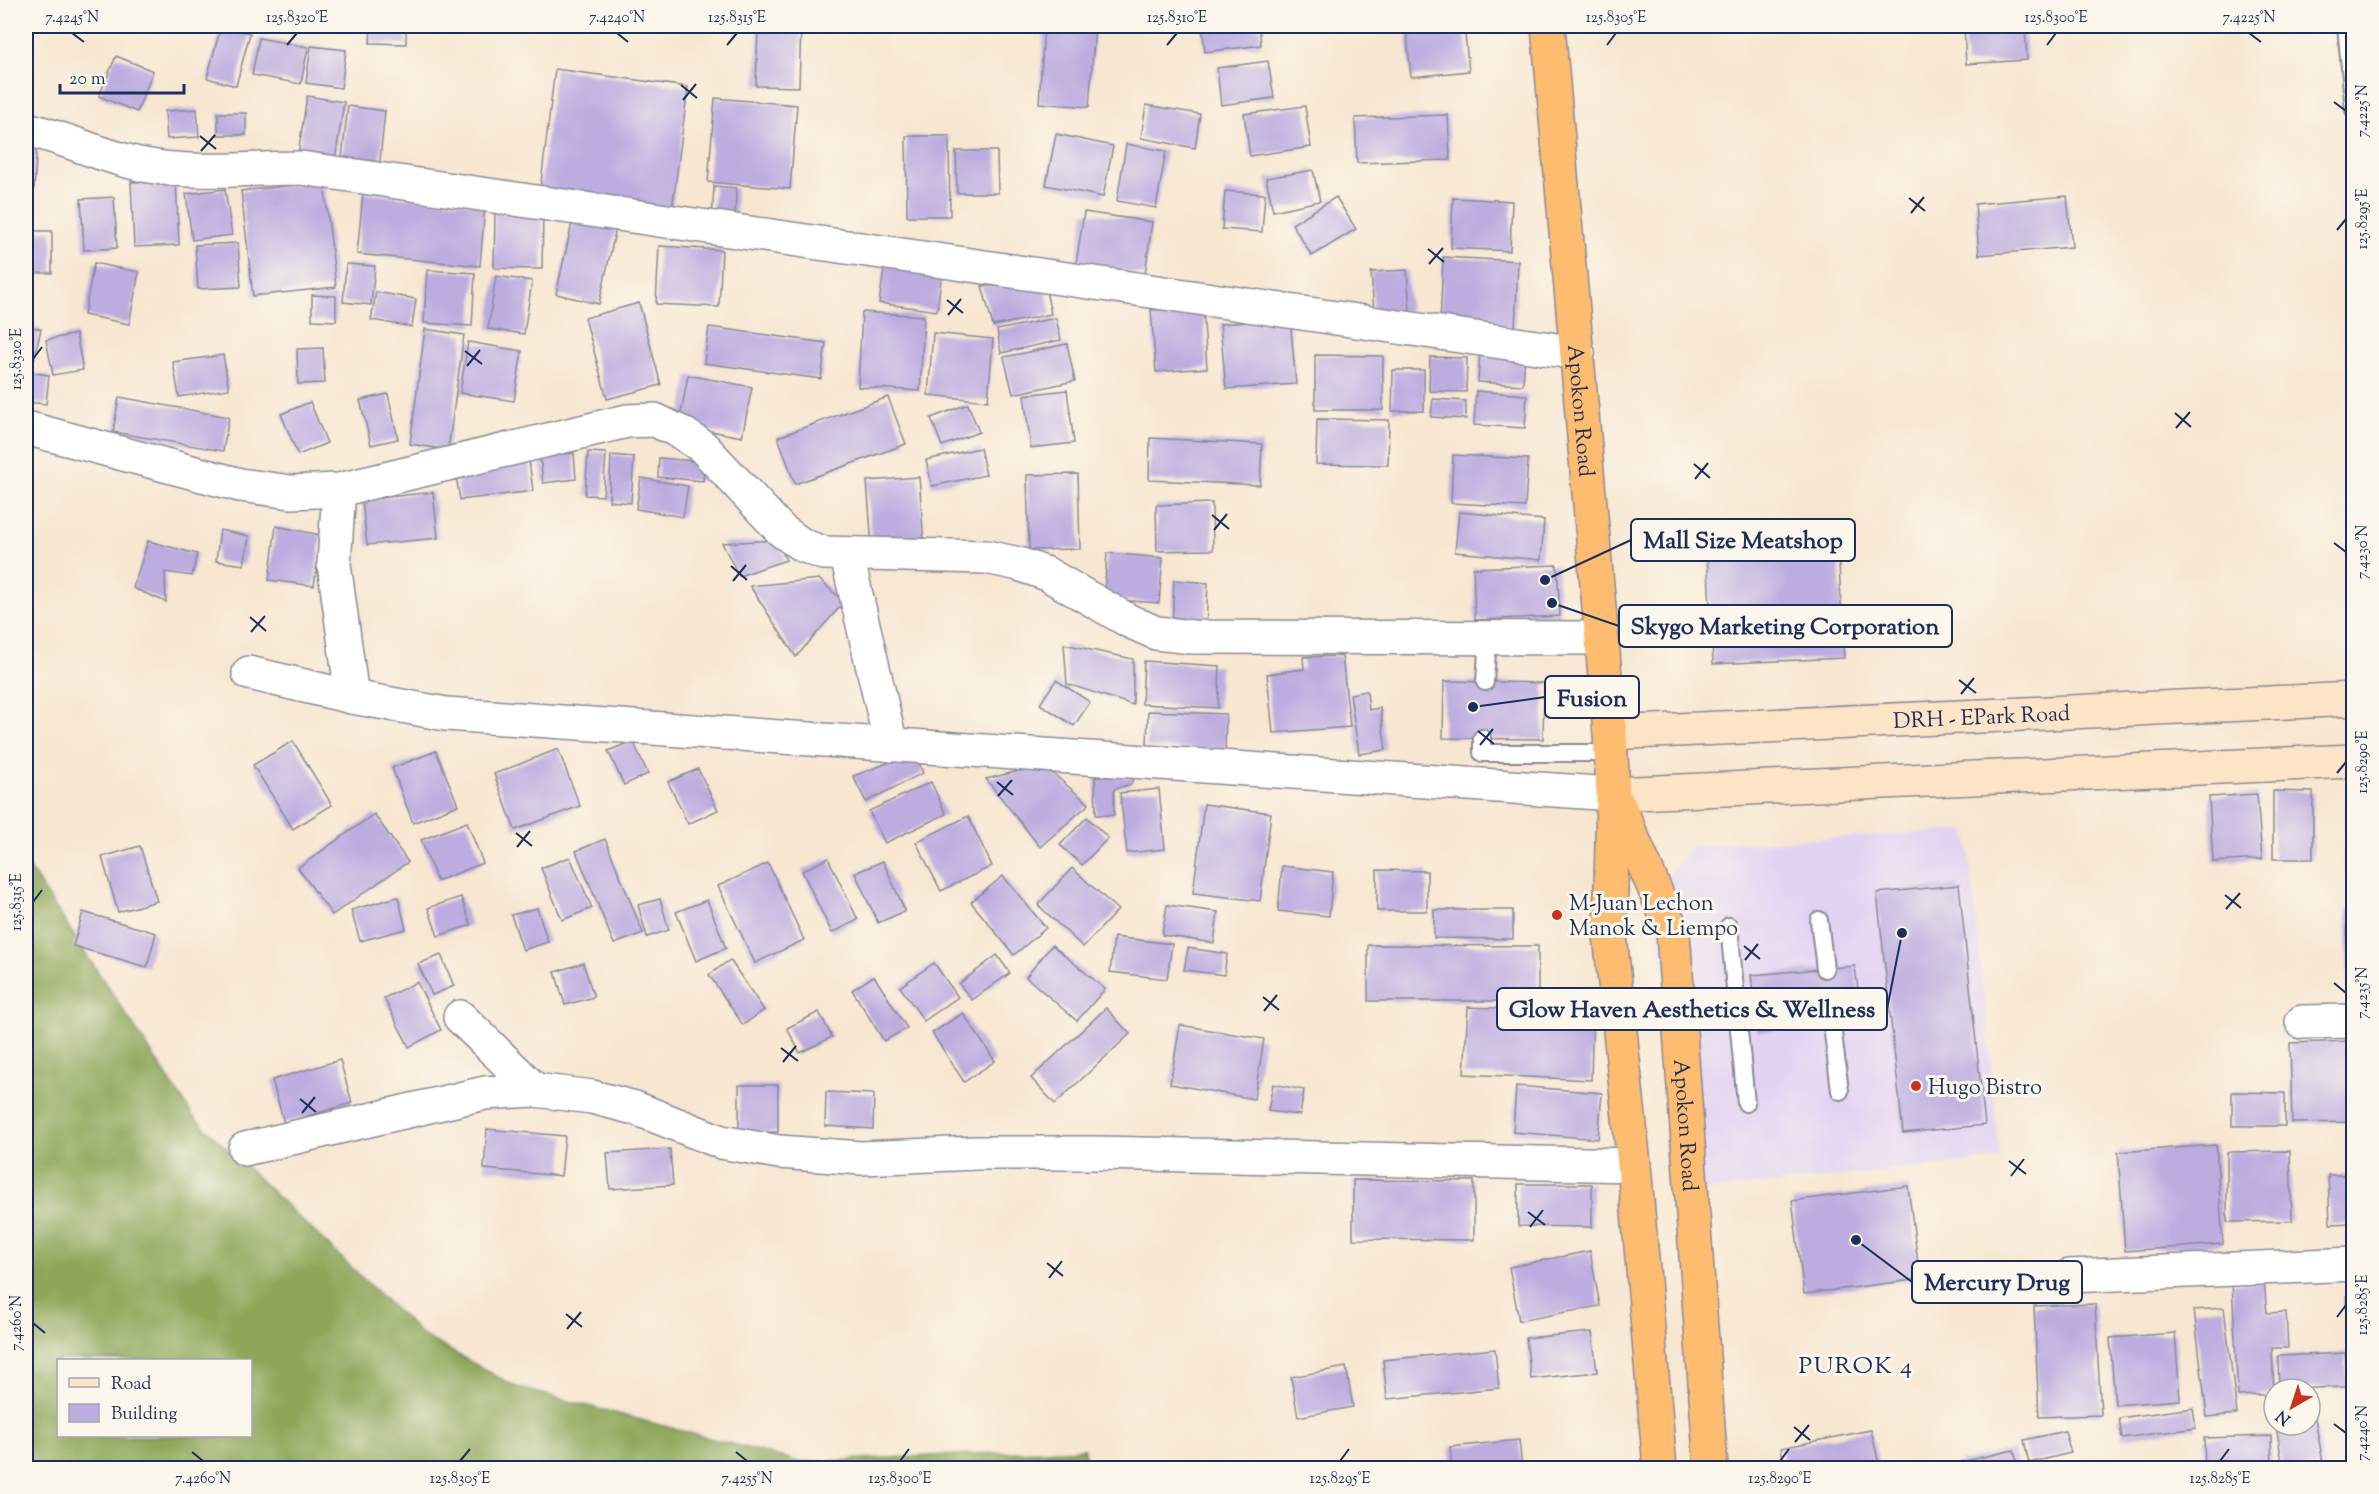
<svg xmlns="http://www.w3.org/2000/svg" width="2379" height="1494" viewBox="0 0 2379 1494" font-family="'Sorts Mill Goudy',serif">
<rect width="100%" height="100%" fill="#fbf7ec"/>
<filter id="ink" filterUnits="userSpaceOnUse"><feTurbulence type="fractalNoise" baseFrequency=".0167" numOctaves="2"/><feDisplacementMap in="SourceGraphic" scale="12" xChannelSelector="R" yChannelSelector="G"/><feConvolveMatrix kernelMatrix="1 2 1 2 8 2 1 2 1" color-interpolation-filters="sRGB"/></filter>
<filter id="wash" filterUnits="userSpaceOnUse"><feTurbulence type="fractalNoise" baseFrequency=".008" numOctaves="4" result="noise"/><feDisplacementMap in="SourceGraphic" scale="24" xChannelSelector="R" yChannelSelector="G"/><feGaussianBlur stdDeviation="1.35" result="paint"/><feColorMatrix in="noise" values="0 0 0 0 0 0 0 0 0 0 0 0 0 0 0 0 0 1.4 0 .05"/><feComposite in="paint" operator="in"/></filter>
<g filter="url(#wash)">
<rect width="100%" height="100%" fill="#f7e6d0"/>
<polygon fill="#e3d3f3" points="1967,830 2000,1159 1684,1193 1655,890 1693,846"/>
<path fill="#8da658" stroke="#546a5b" stroke-width="1.5" fill-rule="evenodd" d="M26,863l167,253 229,219 94,52 284,75 285,-13 -1,19h-1058zM58,1360h192v76h-192z"/>
<g id="blocks">
<g fill="#bcace0">
<polygon points="221,26 250,33 236,86 207,78"/>
<polygon points="371,26 406,26 406,44 370,43"/>
<polygon points="758,26 801,26 799,87 756,86"/>
<polygon points="1044,26 1095,26 1089,107 1039,103"/>
<polygon points="1202,26 1259,26 1261,45 1205,52"/>
<polygon points="1406,26 1464,26 1469,71 1411,77"/>
<polygon points="1964,26 2025,26 2027,60 1966,64"/>
<polygon points="259,38 308,47 301,84 252,75"/>
<polygon points="311,46 346,50 341,88 306,83"/>
<polygon points="116,56 153,71 137,112 99,96"/>
<polygon points="1268,61 1274,98 1221,105 1217,68"/>
<polygon points="555,69 688,87 671,218 539,199"/>
<polygon points="307,96 344,102 334,167 297,161"/>
<polygon points="715,98 797,105 790,189 708,182"/>
<polygon points="1146,105 1200,114 1195,148 1141,138"/>
<polygon points="348,106 385,111 379,170 341,166"/>
<polygon points="1305,106 1311,147 1250,156 1244,114"/>
<polygon points="197,109 199,137 167,139 165,111"/>
<rect x="218" y="113" width="28" height="22"/>
<polygon points="1448,115 1450,160 1357,163 1355,118"/>
<polygon points="1056,134 1113,146 1103,197 1046,185"/>
<polygon points="906,136 949,136 950,216 907,216"/>
<polygon points="26,143 37,143 34,189 26,188"/>
<polygon points="1126,144 1166,151 1156,208 1117,201"/>
<polygon points="956,151 997,151 998,193 957,193"/>
<polygon points="1313,170 1320,201 1273,211 1266,178"/>
<polygon points="176,180 179,245 134,247 131,182"/>
<polygon points="324,182 336,287 253,296 241,191"/>
<polygon points="714,186 736,188 735,222 712,221"/>
<polygon points="225,189 232,235 192,240 186,194"/>
<polygon points="1225,191 1265,194 1262,232 1222,229"/>
<polygon points="363,193 485,205 480,266 357,254"/>
<polygon points="2067,196 2072,247 1979,255 1975,204"/>
<polygon points="114,197 117,248 84,250 81,199"/>
<polygon points="1336,197 1356,229 1312,256 1292,224"/>
<polygon points="1453,198 1512,201 1510,251 1451,248"/>
<polygon points="1084,212 1152,222 1145,275 1076,264"/>
<polygon points="495,213 543,215 542,269 494,268"/>
<polygon points="573,219 616,228 599,304 556,294"/>
<rect x="26" y="231" width="26" height="42"/>
<polygon points="238,243 241,287 198,289 195,245"/>
<polygon points="659,246 722,250 719,307 656,304"/>
<polygon points="1443,257 1518,261 1515,328 1440,324"/>
<polygon points="94,263 139,272 129,324 84,315"/>
<polygon points="885,263 942,271 937,311 879,303"/>
<polygon points="346,264 375,266 371,305 343,302"/>
<polygon points="427,270 475,273 472,326 424,323"/>
<polygon points="1407,270 1410,311 1374,313 1371,272"/>
<polygon points="496,276 532,281 524,334 488,329"/>
<polygon points="982,286 1045,286 1051,314 993,326"/>
<polygon points="376,292 416,299 412,327 371,320"/>
<polygon points="312,295 336,296 336,321 312,320"/>
<polygon points="639,303 661,385 607,399 585,318"/>
<polygon points="1203,307 1207,368 1156,372 1151,310"/>
<polygon points="862,312 924,316 920,391 858,387"/>
<polygon points="1056,318 1061,340 1001,353 997,330"/>
<polygon points="1290,319 1296,384 1226,389 1220,324"/>
<polygon points="26,326 41,329 32,368 26,367"/>
<polygon points="709,327 826,343 821,379 704,363"/>
<polygon points="425,329 464,335 448,450 410,444"/>
<polygon points="933,333 993,339 988,401 928,395"/>
<polygon points="76,334 83,370 53,375 46,340"/>
<polygon points="468,342 522,351 514,401 460,393"/>
<polygon points="1067,344 1075,381 1013,394 1004,357"/>
<polygon points="323,348 325,383 298,384 297,349"/>
<polygon points="1480,350 1525,353 1523,385 1478,382"/>
<polygon points="223,355 229,389 179,397 173,362"/>
<polygon points="1315,355 1383,356 1383,410 1315,410"/>
<polygon points="1430,357 1467,358 1466,392 1429,391"/>
<polygon points="1393,370 1424,370 1424,411 1392,411"/>
<polygon points="26,372 49,375 46,404 26,402"/>
<polygon points="688,375 752,387 742,437 679,425"/>
<polygon points="1067,390 1074,443 1031,448 1024,395"/>
<polygon points="1476,391 1527,395 1525,428 1474,425"/>
<polygon points="388,394 398,439 371,445 360,400"/>
<polygon points="119,397 229,417 223,451 113,432"/>
<polygon points="888,397 906,444 795,484 778,437"/>
<polygon points="1433,399 1466,401 1466,419 1431,417"/>
<polygon points="310,402 327,443 298,455 281,414"/>
<polygon points="968,404 979,432 942,446 931,418"/>
<polygon points="1317,419 1389,420 1388,465 1316,464"/>
<polygon points="1150,438 1262,444 1260,485 1149,480"/>
<polygon points="980,448 986,475 932,486 926,460"/>
<polygon points="588,452 606,453 603,496 585,495"/>
<polygon points="574,453 576,479 543,483 540,456"/>
<polygon points="611,455 634,457 631,503 609,501"/>
<polygon points="1453,455 1528,459 1525,507 1451,503"/>
<polygon points="659,458 705,462 703,481 658,477"/>
<polygon points="529,460 533,491 460,500 455,470"/>
<polygon points="1078,474 1080,549 1029,550 1027,475"/>
<polygon points="919,477 924,543 872,547 867,481"/>
<polygon points="641,478 688,486 683,517 636,509"/>
<polygon points="433,492 438,538 367,545 362,500"/>
<polygon points="1212,503 1213,550 1157,551 1156,505"/>
<polygon points="1459,512 1544,520 1541,560 1455,552"/>
<polygon points="276,526 321,535 314,586 269,580"/>
<polygon points="220,530 249,536 244,565 216,561"/>
<polygon points="777,540 786,560 739,576 722,543"/>
<polygon points="148,541 197,554 192,576 165,572 166,602 133,588"/>
<polygon points="1838,546 1844,658 1713,664 1707,551"/>
<polygon points="1107,553 1163,558 1159,603 1104,599"/>
<polygon points="1557,565 1560,616 1475,620 1473,568"/>
<polygon points="819,579 844,602 796,657 750,586"/>
<polygon points="1174,580 1208,583 1206,630 1172,628"/>
<polygon points="1064,644 1133,659 1133,705 1067,684"/>
<polygon points="1342,656 1350,727 1273,733 1267,674 1304,669 1303,657"/>
<polygon points="1144,661 1220,666 1218,708 1142,704"/>
<polygon points="1056,680 1090,702 1074,726 1040,704"/>
<polygon points="1444,681 1544,683 1543,739 1443,738"/>
<polygon points="1367,691 1369,710 1380,708 1386,750 1359,754 1350,694"/>
<polygon points="1148,711 1226,714 1225,750 1147,747"/>
<polygon points="293,741 332,805 293,829 253,765"/>
<polygon points="633,741 648,774 624,785 608,751"/>
<polygon points="558,749 580,806 515,830 494,774"/>
<polygon points="436,751 458,805 413,823 392,768"/>
<polygon points="915,753 923,773 866,802 853,776"/>
<polygon points="1043,765 1089,804 1040,847 986,779"/>
<polygon points="698,769 718,810 688,824 668,782"/>
<polygon points="1095,777 1134,777 1131,784 1114,789 1114,815 1096,815"/>
<polygon points="931,782 946,814 885,843 869,811"/>
<polygon points="1159,789 1165,849 1127,853 1120,793"/>
<polygon points="2273,791 2313,792 2313,859 2273,859"/>
<polygon points="2257,794 2262,859 2213,862 2209,797"/>
<polygon points="1204,804 1271,813 1260,901 1193,893"/>
<polygon points="374,814 408,862 332,915 298,868"/>
<polygon points="968,816 992,866 941,891 916,842"/>
<polygon points="1087,817 1108,838 1082,865 1060,845"/>
<polygon points="467,822 483,863 437,881 421,840"/>
<polygon points="605,839 643,933 614,944 576,851"/>
<polygon points="140,846 157,901 118,912 102,857"/>
<polygon points="570,857 592,908 562,920 541,868"/>
<polygon points="828,858 858,920 832,933 802,871"/>
<polygon points="883,861 905,911 878,923 855,873"/>
<polygon points="768,863 804,940 755,963 718,886"/>
<polygon points="1282,866 1333,872 1329,916 1278,911"/>
<polygon points="1072,868 1118,910 1083,947 1038,905"/>
<polygon points="1377,870 1427,871 1427,911 1377,911"/>
<polygon points="1003,876 1046,928 1014,955 971,902"/>
<polygon points="1959,885 1985,1125 1903,1133 1877,893"/>
<polygon points="398,897 406,929 360,941 351,910"/>
<polygon points="461,897 471,925 438,936 428,908"/>
<polygon points="660,899 669,930 647,937 638,905"/>
<polygon points="707,900 726,948 696,961 676,912"/>
<polygon points="1167,905 1218,912 1214,943 1162,935"/>
<polygon points="537,908 548,942 523,950 511,915"/>
<polygon points="2347,909 2354,909 2354,992 2348,992"/>
<polygon points="1434,910 1513,910 1513,939 1434,938"/>
<polygon points="83,912 156,933 147,967 73,946"/>
<polygon points="1114,937 1172,944 1167,979 1110,972"/>
<polygon points="1052,945 1105,989 1077,1021 1026,977"/>
<polygon points="1368,945 1538,946 1538,1001 1368,1001"/>
<polygon points="1188,948 1227,954 1224,975 1184,970"/>
<polygon points="441,955 454,986 432,995 418,964"/>
<polygon points="997,955 1010,973 972,1000 959,984"/>
<polygon points="730,960 764,1010 743,1025 709,975"/>
<polygon points="583,963 594,997 565,1005 555,972"/>
<polygon points="934,963 958,997 924,1021 900,987"/>
<polygon points="1855,966 1862,1022 1757,1032 1751,975"/>
<polygon points="874,976 907,1028 884,1041 852,990"/>
<polygon points="417,982 441,1030 409,1047 384,998"/>
<polygon points="1468,1007 1593,1012 1591,1080 1464,1074"/>
<polygon points="1106,1008 1130,1034 1055,1104 1031,1078"/>
<polygon points="819,1012 832,1037 800,1053 787,1028"/>
<polygon points="963,1013 995,1061 964,1082 932,1033"/>
<polygon points="1180,1025 1264,1039 1254,1099 1170,1084"/>
<polygon points="2354,1041 2354,1122 2292,1123 2290,1043"/>
<polygon points="340,1060 352,1103 284,1123 272,1080"/>
<polygon points="1273,1084 1304,1090 1300,1115 1268,1111"/>
<rect x="739" y="1085" width="39" height="47"/>
<polygon points="1516,1086 1602,1093 1598,1139 1513,1132"/>
<polygon points="826,1092 874,1094 873,1129 825,1126"/>
<polygon points="2232,1092 2285,1093 2285,1126 2232,1126"/>
<polygon points="487,1129 565,1136 561,1176 484,1169"/>
<polygon points="2216,1145 2223,1244 2125,1251 2118,1152"/>
<polygon points="670,1149 673,1185 610,1189 607,1153"/>
<polygon points="2290,1151 2292,1221 2227,1222 2227,1152"/>
<polygon points="2328,1175 2354,1175 2354,1223 2330,1224"/>
<polygon points="1353,1180 1474,1181 1474,1240 1353,1239"/>
<polygon points="1518,1184 1592,1184 1592,1227 1518,1226"/>
<polygon points="1908,1186 1920,1279 1804,1294 1792,1201"/>
<polygon points="1590,1251 1600,1306 1519,1321 1509,1267"/>
<polygon points="2264,1282 2267,1313 2286,1312 2288,1348 2272,1348 2274,1394 2238,1396 2232,1283"/>
<polygon points="2346,1296 2354,1296 2354,1323 2347,1323"/>
<polygon points="2095,1304 2101,1415 2039,1417 2034,1306"/>
<polygon points="2224,1308 2237,1414 2207,1417 2194,1310"/>
<polygon points="2349,1330 2354,1330 2354,1365 2350,1365"/>
<polygon points="1592,1332 1597,1372 1531,1379 1526,1338"/>
<polygon points="2175,1333 2180,1400 2115,1405 2110,1338"/>
<polygon points="1495,1349 1499,1388 1387,1399 1383,1360"/>
<polygon points="2345,1353 2348,1387 2279,1389 2278,1356"/>
<polygon points="1346,1367 1353,1407 1298,1417 1291,1377"/>
<polygon points="2312,1402 2324,1468 2283,1468 2276,1425 2310,1425"/>
<polygon points="2193,1408 2196,1428 2122,1438 2119,1418"/>
<polygon points="1871,1430 1880,1468 1785,1468 1781,1448"/>
<polygon points="2065,1431 2071,1453 2029,1463 2024,1440"/>
<polygon points="2271,1436 2272,1468 2205,1468 2204,1438"/>
<polygon points="1519,1440 1522,1468 1452,1468 1450,1447"/>
<polygon points="2014,1450 2018,1468 1961,1468 1960,1462"/>
</g>
</g>
</g>
<g filter="url(#ink)">
<use href="#blocks" fill-opacity="0" stroke="#898a97" stroke-width="1.5"/>
<g fill="none" stroke-linecap="round" stroke-linejoin="round">
<g stroke="#898a97" stroke-width="20">
<g id="lane">
<polyline points="2346,26 2354,110"/>
<polyline points="1485,682 1488,638"/>
<polyline points="1482,738 1482,753 1611,753"/>
<polyline points="1819,920 1825,969"/>
<polyline points="1729,926 1746,1103"/>
<polyline points="1832,1025 1840,1091"/>
</g>
</g>
<g stroke="#898a97" stroke-width="36">
<g id="street">
<path d="M26,129c40,9 77,28 118,36 50,10 106,3 157,3l1277,185"/>
<polyline points="26,428 240,485 291,492 339,490 627,421 655,420 682,433 703,447 781,530 802,545 823,553 986,557 1019,564 1047,574 1129,621 1156,633 1192,637 1601,638"/>
<polyline points="339,490 334,564 352,697"/>
<polyline points="847,556 891,745"/>
<polyline points="249,673 352,697 446,714 1613,794"/>
<polyline points="460,1017 535,1090"/>
<polyline points="2302,1022 2354,1021"/>
<polyline points="245,1149 485,1093 535,1090 592,1097 635,1108 721,1142 779,1152 861,1158 976,1153 1097,1153 1634,1165"/>
<polyline points="2069,1276 2354,1264"/>
</g>
</g>
<g stroke="#898a97" stroke-width="36">
<g id="secondary">
<path id="s1" d="M1610,733l744,-34"/>
<polyline points="1613,794 2354,761"/>
</g>
</g>
<g stroke="#898a97" stroke-width="36">
<g id="highway">
<path id="s2" d="M1548,26l62,707 3,61 -3,141 24,230 26,303"/>
<path id="s3" d="M1618,804l55,128 38,536"/>
</g>
</g>
<use href="#lane" stroke="#fff" stroke-width="16"/>
<use href="#street" stroke="#fff" stroke-width="33"/>
<use href="#secondary" stroke="#fee4c6" stroke-width="33"/>
<use href="#highway" stroke="#fdbc70" stroke-width="33"/>
</g>
</g>
<path fill="none" stroke="#1b2f5e" stroke-width="2" d="M72,33l12,9M617,33l11,9M2249,33l12,9M287,45l10,-12M727,45l10,-12M1167,45l10,-12M1607,45l9,-12M2047,45l9,-12M681,85l16,13M683,100l13,-16M2334,102l12,9M200,136l16,13M201,151l14,-16M1909,198l16,13M1911,213l13,-16M2337,230l9,-11M1428,249l16,13M1429,264l14,-16M947,300l16,13M948,315l13,-16M465,351l17,13M33,359l9,-12M467,366l13,-16M2175,413l16,14M2176,428l14,-16M1694,464l16,14M1695,479l13,-16M1212,515l17,14M1214,530l13,-16M2334,543l12,9M731,566l16,14M733,581l13,-16M250,617l16,14M251,632l14,-16M1959,680l17,13M1961,694l13,-16M1478,731l16,13M1480,745l13,-16M2337,773l9,-11M997,782l16,13M998,796l14,-16M516,833l16,13M517,847l13,-16M2225,895l16,13M33,902l9,-12M2226,909l14,-16M1744,946l16,13M1745,960l13,-16M2334,983l12,10M1263,997l16,13M1264,1011l13,-16M781,1048l17,13M783,1062l13,-16M300,1099l16,13M302,1113l13,-16M2009,1161l17,13M2011,1176l13,-17M1528,1212l17,13M1530,1227l13,-17M1047,1263l16,13M1049,1278l13,-17M566,1314l16,13M2337,1317l9,-12M33,1323l12,10M567,1329l14,-17M2334,1424l12,9M1794,1427l16,13M1795,1442l14,-17M192,1452l11,9M736,1452l11,9M460,1461l10,-12M900,1461l9,-12M1340,1461l9,-12M1780,1461l9,-12M2220,1461l9,-12"/>
<g fill="#c8321e" stroke="#fbf7ec" stroke-width="2">
<circle cx="1557" cy="915" r="6"/>
<circle cx="1916" cy="1086" r="6"/>
</g>
<g text-anchor="middle" stroke-width="6" stroke-linejoin="round" paint-order="stroke">
<g font-size="22" fill="#1b2f5e" stroke="#fbf7ec">
<text dy="8" stroke="none"><textPath href="#s2" startOffset="386">Apokon Road</textPath></text>
<text dy="8" stroke="none"><textPath href="#s1" startOffset="372">DRH - EPark Road</textPath></text>
<text dy="8" stroke="none"><textPath href="#s3" startOffset="333">Apokon Road</textPath></text>
</g>
<g font-size="22" fill="#1b2f5e" stroke="#fbf7ec" text-anchor="start">
<text x="1569" y="910">M-Juan Lechon<tspan x="1569" dy="25">Manok &amp; Liempo</tspan></text>
<text x="1928" y="1094">Hugo Bistro</text>
</g>
<g font-size="24" letter-spacing="1.5" fill="#1b2f5e" stroke="#fbf7ec">
<text x="1856" y="1373">PUROK 4</text>
</g>
</g>
<path fill="none" stroke="#1b2f5e" stroke-width="2" d="M1545 580L1631 540M1552 603L1619 626M1473 707L1545 697M1902 933L1887 1009M1856 1240L1912 1282"/>
<g fill="#1b2f5e" stroke="#fbf7ec" stroke-width="2">
<circle cx="1545" cy="580" r="6"/>
<circle cx="1552" cy="603" r="6"/>
<circle cx="1473" cy="707" r="6"/>
<circle cx="1902" cy="933" r="6"/>
<circle cx="1856" cy="1240" r="6"/>
</g>
<g fill="#fbf7ec" stroke="#1b2f5e" stroke-width="2">
<rect x="1631" y="519" width="224" height="42" rx="6"/>
<rect x="1619" y="605" width="333" height="42" rx="6"/>
<rect x="1545" y="676" width="94" height="42" rx="6"/>
<rect x="1497" y="988" width="390" height="42" rx="6"/>
<rect x="1912" y="1261" width="170" height="42" rx="6"/>
</g>
<g font-size="24" text-anchor="middle" font-weight="bold" fill="#1b2f5e">
<text x="1743" y="548">Mall Size Meatshop</text>
<text x="1785" y="634">Skygo Marketing Corporation</text>
<text x="1592" y="706">Fusion</text>
<text x="1692" y="1017">Glow Haven Aesthetics &amp; Wellness</text>
<text x="1997" y="1290">Mercury Drug</text>
</g>
<rect width="2379" height="1494" fill="none" stroke="#fbf7ec" stroke-width="66"/>
<rect x="57" y="1359" width="195" height="78" fill="#fbf7ec" stroke="#a1a7b3" stroke-width="1.5"/>
<rect x="69" y="1378" width="30" height="9" fill="#fee4c6" stroke="#a1a7b3" stroke-width="1.5"/>
<text x="111" y="1389" font-size="18" fill="#1b2f5e">Road</text>
<rect x="69" y="1404" width="30" height="18" fill="#bcace0" stroke="#a1a7b3" stroke-width="1.5"/>
<text x="111" y="1419" font-size="18" fill="#1b2f5e">Building</text>
<g transform="translate(2292 1407) rotate(219)"><circle r="28" fill="#fbf7ec" stroke="#a1a7b3" stroke-width="1.5"/>
<path d="M0-4.5L10 22L0 15L-10 22Z" fill="#c8321e"/>
<text y="-9" font-size="16" font-weight="bold" text-anchor="middle" fill="#1b2f5e">N</text>
</g>
<path d="M60 84v9h124v-9" fill="none" stroke="#1b2f5e" stroke-width="3"/>
<text x="69" y="84" font-size="18" fill="#1b2f5e" stroke="#fbf7ec" stroke-width="4.5" paint-order="stroke">20 m</text>
<rect x="33" y="33" width="2313" height="1428" fill="none" stroke="#1b2f5e" stroke-width="2"/>
<g font-size="15" text-anchor="middle" fill="#1b2f5e">
<text x="72" y="22">7.4245°N</text>
<text x="297" y="22">125.8320°E</text>
<text x="617" y="22">7.4240°N</text>
<text x="737" y="22">125.8315°E</text>
<text x="1177" y="22">125.8310°E</text>
<text x="1616" y="22">125.8305°E</text>
<text x="2056" y="22">125.8300°E</text>
<text x="2249" y="22">7.4225°N</text>
<text transform="translate(2362 111) rotate(-90)" y="5">7.4225°N</text>
<text transform="translate(2362 219) rotate(-90)" y="5">125.8295°E</text>
<text transform="translate(16 359) rotate(-90)" y="5">125.8320°E</text>
<text transform="translate(2362 552) rotate(-90)" y="5">7.4230°N</text>
<text transform="translate(2362 762) rotate(-90)" y="5">125.8290°E</text>
<text transform="translate(16 902) rotate(-90)" y="5">125.8315°E</text>
<text transform="translate(2362 993) rotate(-90)" y="5">7.4235°N</text>
<text transform="translate(2362 1305) rotate(-90)" y="5">125.8285°E</text>
<text transform="translate(16 1323) rotate(-90)" y="5">7.4260°N</text>
<text transform="translate(2362 1433) rotate(-90)" y="5">7.4240°N</text>
<text x="203" y="1483">7.4260°N</text>
<text x="460" y="1483">125.8305°E</text>
<text x="747" y="1483">7.4255°N</text>
<text x="900" y="1483">125.8300°E</text>
<text x="1340" y="1483">125.8295°E</text>
<text x="1780" y="1483">125.8290°E</text>
<text x="2220" y="1483">125.8285°E</text>
</g>
</svg>
